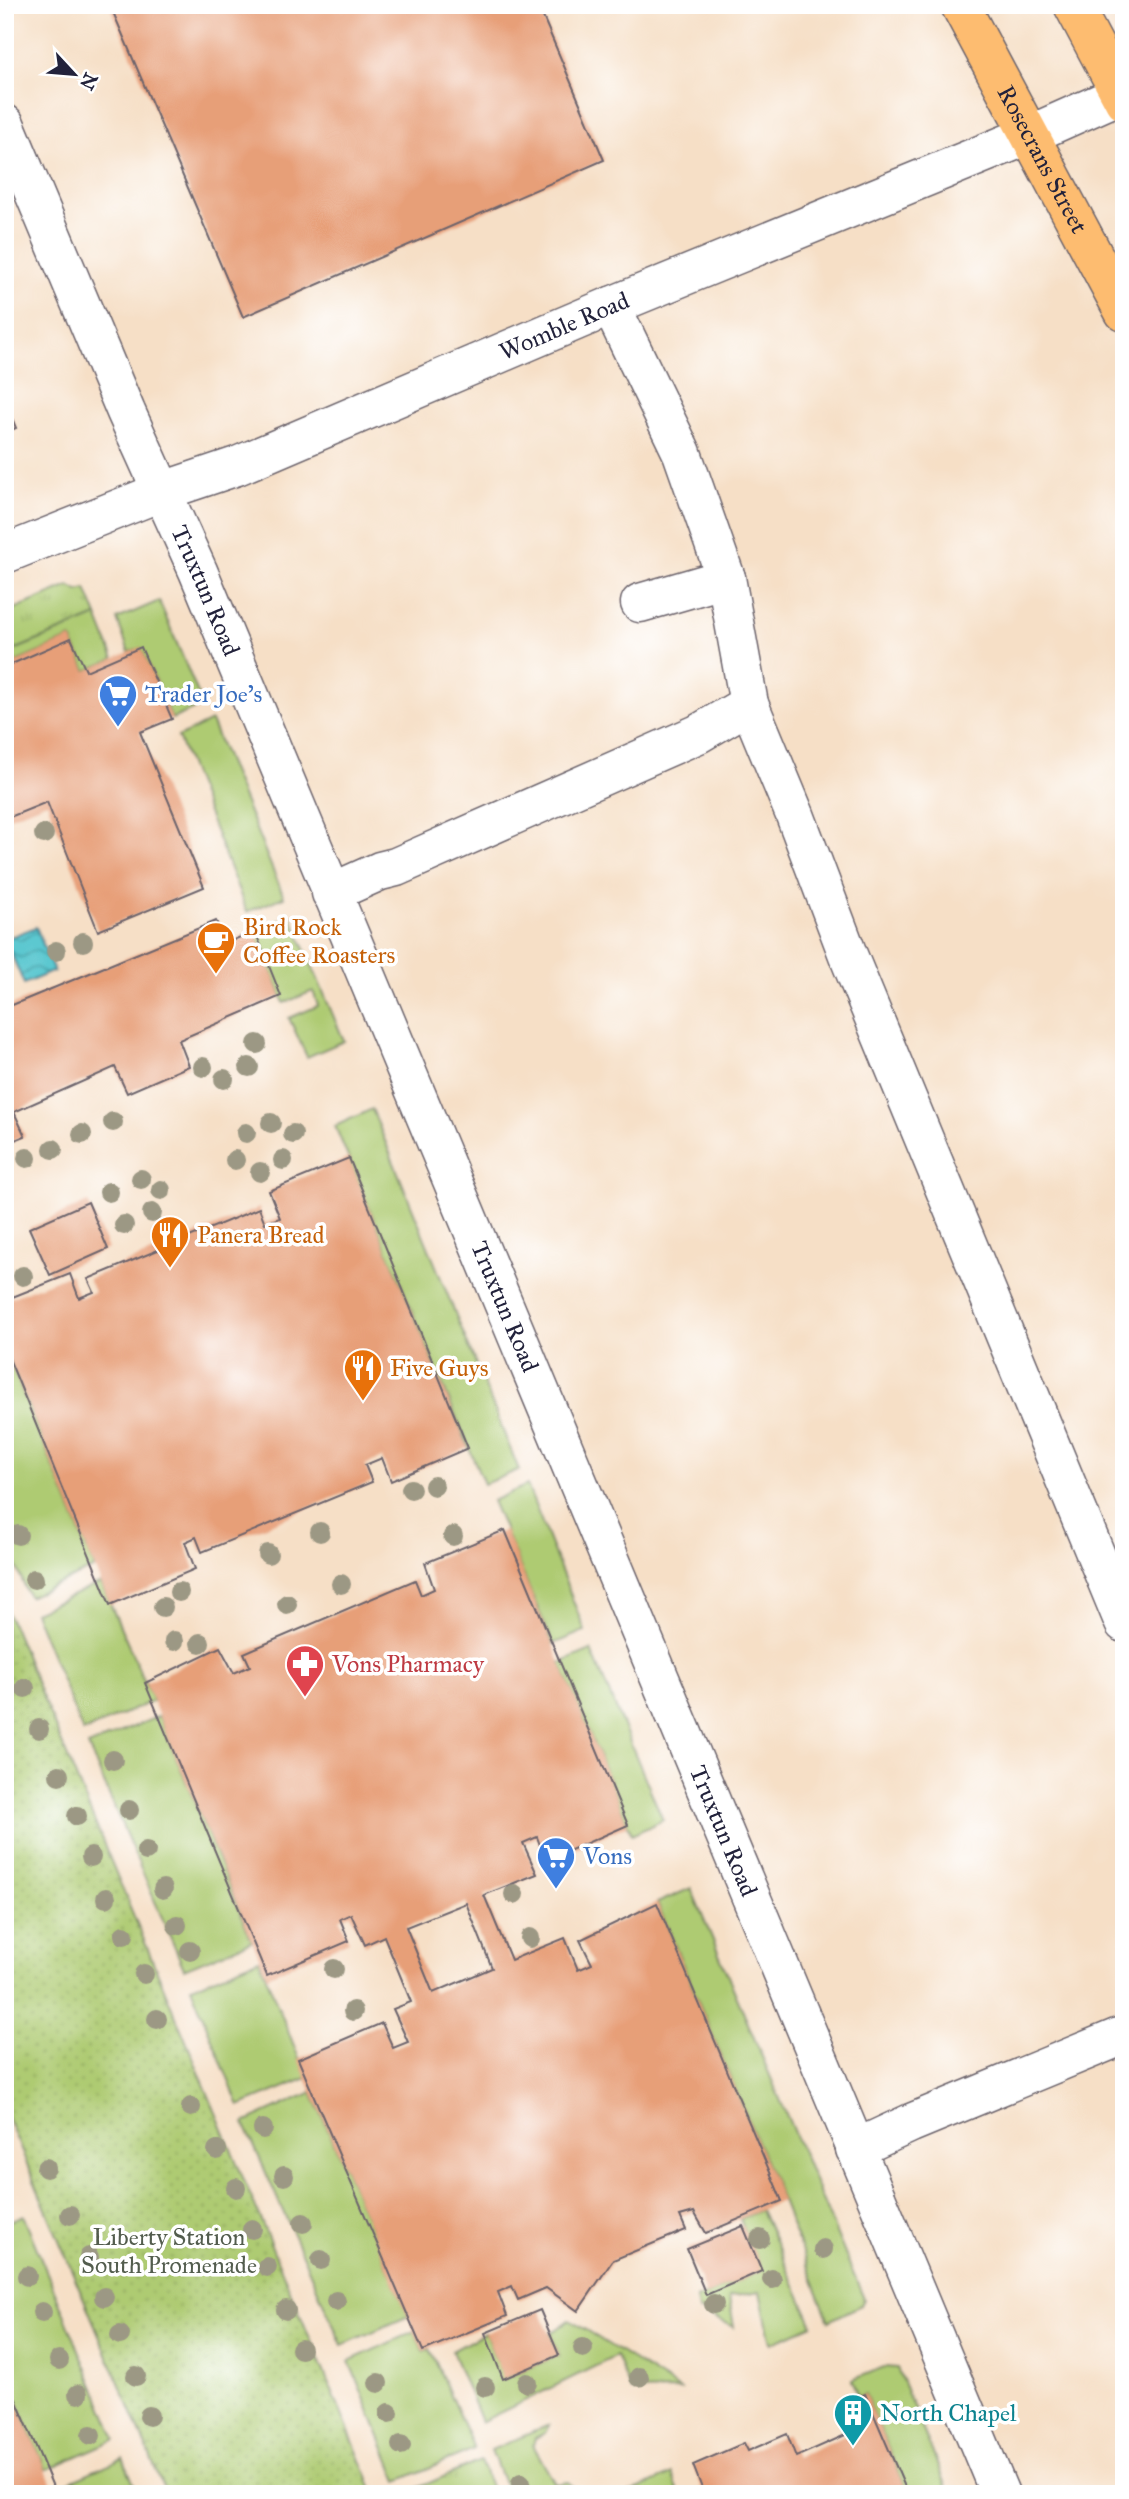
<svg xmlns="http://www.w3.org/2000/svg" width="1129" height="2499" viewBox="0 0 1129 2499" font-family="'IM FELL Great Primer',serif">
<defs>
<pattern id="grass-tufts" width="24" height="20" patternUnits="userSpaceOnUse" patternTransform="scale(1.75)"><rect width="24" height="20" fill="#aecb72"/><path d="M3 7l-1-3M5 7V3M7 7l1-3M15 17l-1-3M17 17v-4M19 17l1-3" fill="none" stroke="#95ae64"/></pattern>
<pattern id="park-dots" width="8" height="8" patternUnits="userSpaceOnUse" patternTransform="scale(1.75)"><rect width="8" height="8" fill="#aecb72"/><path d="M2 2h.1M6 6h.1" fill="none" stroke="#95ae64" stroke-width="1.8" stroke-linecap="round"/></pattern>
<pattern id="water-waves" width="16" height="10" patternUnits="userSpaceOnUse" patternTransform="scale(1.75)"><rect width="16" height="10" fill="#5bc8d0"/><path d="M0 5q4-4 8 0t8 0" fill="none" stroke="#4ba2aa"/></pattern>
</defs>
<rect width="100%" height="100%" fill="#fff"/>
<filter id="ink" filterUnits="userSpaceOnUse"><feTurbulence type="fractalNoise" baseFrequency=".0143" numOctaves="2"/><feDisplacementMap in="SourceGraphic" scale="14" xChannelSelector="R" yChannelSelector="G"/><feConvolveMatrix kernelMatrix="1 2 1 2 8 2 1 2 1" color-interpolation-filters="sRGB"/></filter>
<filter id="wash" filterUnits="userSpaceOnUse"><feTurbulence type="fractalNoise" baseFrequency=".00686" numOctaves="4" result="noise"/><feDisplacementMap in="SourceGraphic" scale="28" xChannelSelector="R" yChannelSelector="G"/><feGaussianBlur stdDeviation="1.57" result="paint"/><feColorMatrix in="noise" values="0 0 0 0 0 0 0 0 0 0 0 0 0 0 0 0 0 1.4 0 .05"/><feComposite in="paint" operator="in"/></filter>
<g filter="url(#wash)">
<rect width="100%" height="100%" fill="#f6dfc6"/>
<g fill="url(#grass-tufts)" stroke="#687656" stroke-width="2">
<polygon points="69,586 78,591 86,589 97,616 5,654 5,613"/>
<polygon points="480,2461 493,2494 406,2494 406,2493"/>
</g>
<polygon fill="url(#park-dots)" stroke="#687656" stroke-width="2" points="5,1607 375,2494 166,2494 5,2112"/>
<g fill="#aecb72" stroke="#687656" stroke-width="2">
<polygon points="159,601 203,705 172,719 141,648 129,652 117,619"/>
<polygon points="97,616 114,659 86,671 71,638 5,667 5,654"/>
<polygon points="211,721 284,897 247,912 178,737"/>
<polygon points="291,916 344,1041 307,1057 289,1018 318,1006 313,991 284,1003 255,931"/>
<polygon points="372,1109 519,1470 484,1484 335,1126"/>
<polygon points="5,1349 95,1568 29,1597 5,1539"/>
<polygon points="527,1485 585,1631 553,1644 492,1501"/>
<polygon points="101,1583 153,1701 83,1732 34,1612"/>
<polygon points="591,1650 663,1820 632,1835 560,1663"/>
<polygon points="159,1716 252,1941 184,1969 88,1746"/>
<polygon points="691,1888 864,2299 861,2305 829,2321 782,2201 657,1903"/>
<polygon points="259,1959 307,2078 239,2106 191,1987"/>
<polygon points="312,2092 409,2316 342,2345 244,2123"/>
<polygon points="761,2210 813,2325 771,2343 760,2292 729,2297 734,2327 698,2310 696,2299 761,2271 740,2219"/>
<polygon points="23,2215 116,2439 46,2470 5,2374 5,2223"/>
<polygon points="570,2320 680,2390 631,2391 616,2356 481,2422 452,2351 485,2333 504,2379 559,2355 550,2334"/>
<polygon points="415,2331 423,2351 430,2349 474,2449 398,2481 349,2361"/>
<polygon points="884,2367 897,2368 950,2494 908,2494 865,2394 859,2397 852,2380"/>
<polygon points="549,2425 545,2433 535,2438 533,2445 555,2484 567,2482 581,2494 508,2494 491,2450"/>
<polygon points="123,2458 138,2494 56,2494 54,2488"/>
<polygon points="672,2474 680,2494 626,2494"/>
</g>
<polygon fill="url(#water-waves)" stroke="#3e7586" stroke-width="2" points="36,927 54,971 24,984 5,939"/>
<g id="blocks">
<g fill="#e79f78" fill-rule="evenodd">
<polygon points="110,5 538,5 604,160 243,317"/>
<polygon points="5,401 16,428 5,433"/>
<polygon points="71,638 86,671 141,647 172,719 140,732 204,887 98,931 47,802 5,819 5,667"/>
<polygon points="216,921 226,943 255,931 281,996 179,1040 189,1066 127,1093 115,1067 14,1112 25,1136 5,1144 5,1008"/>
<polygon points="349,1158 468,1448 391,1481 382,1458 365,1465 372,1482 202,1552 196,1537 185,1542 195,1569 110,1605 5,1349 5,1300 70,1274 79,1298 94,1292 88,1279 259,1208 265,1223 280,1218 269,1191"/>
<polygon points="88,1202 108,1249 50,1275 29,1228"/>
<path d="M505,1530l123,295 -82,36 -9,-24 -14,6 14,31 -53,21 27,65 54,-22 13,32 14,-6 -12,-24 77,-37 125,298 -76,32 -12,-21 -14,4 6,14 -73,30 -35,51 -32,-23 -28,12 -6,-14 -14,6 9,24 -84,35 -125,-292 84,-36 11,25 15,-6 -15,-33 18,-7 -27,-66 -19,9 -14,-31 -11,5 9,22 -82,35 -122,-293 75,-36 14,26 16,-7 -6,-13 171,-73 6,15 13,-6 -9,-26zM466,1903l26,65 -59,25 -27,-66z"/>
<polygon points="743,2226 762,2271 706,2295 687,2249"/>
<polygon points="540,2310 559,2355 503,2379 485,2333"/>
<polygon points="5,2374 46,2470 56,2494 5,2494"/>
<polygon points="865,2394 908,2494 697,2494 703,2491 693,2465 744,2443 748,2451 787,2434 796,2457 850,2433 839,2405"/>
</g>
</g>
</g>
<g filter="url(#ink)">
<use href="#blocks" fill-opacity="0" stroke="#6c646c" stroke-width="2"/>
<g fill="none" stroke-linecap="round" stroke-linejoin="round">
<g stroke="#6c646c" stroke-width="41">
<g id="minor">
<path id="s1" d="M5,124l121,288 72,159 802,1923"/>
<polyline points="611,306 682,453 726,578"/>
<path id="s2" d="M5,554l158,-63 74,-25 374,-160 418,-171 92,-41"/>
<polyline points="640,603 726,578 749,704 795,815 848,955 1124,1623"/>
<polyline points="331,893 380,871 396,867 698,734 749,704"/>
<polyline points="855,2149 911,2123 1124,2035"/>
</g>
</g>
<g stroke="#6c646c" stroke-width="41">
<g id="major">
<path id="s3" d="M960,5l164,307"/>
<polyline points="1073,5 1124,101"/>
</g>
</g>
<use href="#minor" stroke="#fff" stroke-width="38"/>
<use href="#major" stroke="#fdbc70" stroke-width="38"/>
</g>
<g fill="#9c9884">
<circle cx="44" cy="834" r="10"/>
<circle cx="83" cy="942" r="10"/>
<circle cx="56" cy="951" r="10"/>
<circle cx="257" cy="1044" r="10"/>
<circle cx="203" cy="1067" r="10"/>
<circle cx="249" cy="1067" r="10"/>
<circle cx="224" cy="1079" r="10"/>
<circle cx="113" cy="1122" r="10"/>
<circle cx="271" cy="1123" r="10"/>
<circle cx="246" cy="1133" r="10"/>
<circle cx="82" cy="1134" r="10"/>
<circle cx="293" cy="1134" r="10"/>
<circle cx="53" cy="1149" r="10"/>
<circle cx="27" cy="1158" r="10"/>
<circle cx="235" cy="1160" r="10"/>
<circle cx="283" cy="1160" r="10"/>
<circle cx="260" cy="1172" r="10"/>
<circle cx="141" cy="1179" r="10"/>
<circle cx="161" cy="1190" r="10"/>
<circle cx="109" cy="1192" r="10"/>
<circle cx="152" cy="1213" r="10"/>
<circle cx="124" cy="1225" r="10"/>
<circle cx="23" cy="1276" r="10"/>
<circle cx="434" cy="1486" r="10"/>
<circle cx="411" cy="1489" r="10"/>
<circle cx="320" cy="1532" r="10"/>
<circle cx="18" cy="1535" r="10"/>
<circle cx="453" cy="1536" r="10"/>
<circle cx="268" cy="1554" r="10"/>
<circle cx="34" cy="1579" r="10"/>
<circle cx="341" cy="1584" r="10"/>
<circle cx="179" cy="1592" r="10"/>
<circle cx="287" cy="1604" r="10"/>
<circle cx="163" cy="1607" r="10"/>
<circle cx="174" cy="1641" r="10"/>
<circle cx="200" cy="1643" r="10"/>
<circle cx="25" cy="1688" r="10"/>
<circle cx="39" cy="1729" r="10"/>
<circle cx="113" cy="1760" r="10"/>
<circle cx="59" cy="1775" r="10"/>
<circle cx="129" cy="1810" r="10"/>
<circle cx="77" cy="1816" r="10"/>
<circle cx="146" cy="1851" r="10"/>
<circle cx="91" cy="1857" r="10"/>
<circle cx="163" cy="1889" r="10"/>
<circle cx="514" cy="1894" r="10"/>
<circle cx="106" cy="1898" r="10"/>
<circle cx="177" cy="1925" r="10"/>
<circle cx="124" cy="1935" r="10"/>
<circle cx="530" cy="1938" r="10"/>
<circle cx="190" cy="1951" r="10"/>
<circle cx="334" cy="1969" r="10"/>
<circle cx="144" cy="1974" r="10"/>
<circle cx="353" cy="2011" r="10"/>
<circle cx="157" cy="2019" r="10"/>
<circle cx="191" cy="2107" r="10"/>
<circle cx="263" cy="2129" r="10"/>
<circle cx="217" cy="2150" r="10"/>
<circle cx="46" cy="2168" r="10"/>
<circle cx="284" cy="2176" r="10"/>
<circle cx="236" cy="2188" r="10"/>
<circle cx="70" cy="2215" r="10"/>
<circle cx="303" cy="2223" r="10"/>
<circle cx="252" cy="2229" r="10"/>
<circle cx="760" cy="2239" r="10"/>
<circle cx="823" cy="2249" r="10"/>
<circle cx="89" cy="2257" r="10"/>
<circle cx="321" cy="2260" r="10"/>
<circle cx="267" cy="2267" r="10"/>
<circle cx="27" cy="2276" r="10"/>
<circle cx="772" cy="2279" r="10"/>
<circle cx="104" cy="2297" r="10"/>
<circle cx="336" cy="2301" r="10"/>
<circle cx="714" cy="2304" r="10"/>
<circle cx="286" cy="2310" r="10"/>
<circle cx="42" cy="2312" r="10"/>
<circle cx="120" cy="2335" r="10"/>
<circle cx="583" cy="2348" r="10"/>
<circle cx="301" cy="2349" r="10"/>
<circle cx="59" cy="2360" r="10"/>
<circle cx="136" cy="2376" r="10"/>
<circle cx="639" cy="2377" r="10"/>
<circle cx="378" cy="2383" r="10"/>
<circle cx="527" cy="2383" r="10"/>
<circle cx="485" cy="2387" r="10"/>
<circle cx="78" cy="2394" r="10"/>
<circle cx="389" cy="2413" r="10"/>
<circle cx="149" cy="2416" r="10"/>
<circle cx="91" cy="2435" r="10"/>
<circle cx="401" cy="2445" r="10"/>
<circle cx="521" cy="2483" r="10"/>
</g>
</g>
<defs>
<g id="supermarket-pin" transform="scale(2.0125)"><path d="M0 17L-7.5 6A9.5 9.5 0 1 1 7.5 6Z" fill="#3f7fe0" stroke="#fff"/><path d="M-6-5.5h2.5l.6 2H6L4.5 2H-2.5L-4.4-4H-6ZM-1.5 3.2a1.3 1.3 0 1 0 .1 0ZM3 3.2a1.3 1.3 0 1 0 .1 0Z" fill="#fff"/></g>
<g id="cafe-pin" transform="scale(2.0125)"><path d="M0 17L-7.5 6A9.5 9.5 0 1 1 7.5 6Z" fill="#e8710a" stroke="#fff"/><path d="M-5.5-4.5H6V0H3Q3 3.5 0 3.5H-2.5Q-5.5 3.5-5.5 0ZM3-3.2v2h1.7v-2ZM-6 4.5H4V6H-6Z" fill="#fff"/></g>
<g id="restaurant-pin" transform="scale(2.0125)"><path d="M0 17L-7.5 6A9.5 9.5 0 1 1 7.5 6Z" fill="#e8710a" stroke="#fff"/><path d="M-5-6h1v4h1v-4h1v4h1v-4h1v5L-1.5 .5V6h-2V.5L-5-1ZM5-6V6H3V1.5H1.5Q1.5-4 5-6Z" fill="#fff"/></g>
<g id="pharmacy-pin" transform="scale(2.0125)"><path d="M0 17L-7.5 6A9.5 9.5 0 1 1 7.5 6Z" fill="#e0444e" stroke="#fff"/><path d="M-2-6h4v4h4v4h-4v4h-4v-4h-4v-4h4Z" fill="#fff"/></g>
<g id="building-pin" transform="scale(2.0125)"><path d="M0 17L-7.5 6A9.5 9.5 0 1 1 7.5 6Z" fill="#0f9aa8" stroke="#fff"/><path d="M-4-6H4V6H1V3H-1V6H-4ZM-2.5-4.3h1.7v1.8h-1.7ZM.8-4.3h1.7v1.8H.8ZM-2.5-1h1.7V.8h-1.7ZM.8-1h1.7V.8H.8Z" fill="#fff"/></g>
</defs>
<g fill-rule="evenodd">
<use href="#supermarket-pin" x="118" y="694"/>
<use href="#cafe-pin" x="216" y="941"/>
<use href="#restaurant-pin" x="170" y="1235"/>
<use href="#restaurant-pin" x="363" y="1368"/>
<use href="#pharmacy-pin" x="305" y="1664"/>
<use href="#supermarket-pin" x="556" y="1856"/>
<use href="#building-pin" x="853" y="2413"/>
</g>
<g text-anchor="middle" stroke-width="7" stroke-linejoin="round" paint-order="stroke">
<g font-size="24" fill="#22223b" stroke="#fff">
<text dy="8" stroke="none"><textPath href="#s3" startOffset="175">Rosecrans Street</textPath></text>
<text dy="8" stroke="none"><textPath href="#s2" startOffset="604">Womble Road</textPath></text>
<text dy="8" stroke="none"><textPath href="#s1" startOffset="508">Truxtun Road</textPath></text>
<text dy="8" stroke="none"><textPath href="#s1" startOffset="1284">Truxtun Road</textPath></text>
<text dy="8" stroke="none"><textPath href="#s1" startOffset="1852">Truxtun Road</textPath></text>
</g>
<g font-size="24" fill="#366cbe" stroke="#fff" text-anchor="start">
<text x="145" y="702">Trader Joe's</text>
<text x="583" y="1864">Vons</text>
</g>
<g font-size="24" fill="#c56008" stroke="#fff" text-anchor="start">
<text x="243" y="935">Bird Rock<tspan x="243" dy="28">Coffee Roasters</tspan></text>
<text x="197" y="1243">Panera Bread</text>
<text x="390" y="1376">Five Guys</text>
</g>
<g font-size="24" fill="#be3a42" stroke="#fff" text-anchor="start">
<text x="332" y="1672">Vons Pharmacy</text>
</g>
<g font-size="24" fill="#535d4e" stroke="#fff">
<text x="169" y="2245">Liberty Station<tspan x="169" dy="28">South Promenade</tspan></text>
</g>
<g font-size="24" fill="#0d838f" stroke="#fff" text-anchor="start">
<text x="880" y="2421">North Chapel</text>
</g>
</g>
<rect width="1129" height="2499" fill="none" stroke="#fff" stroke-width="28"/>
<g transform="translate(74 74) rotate(116)" stroke="#ffffff" stroke-width="5" paint-order="stroke">
<path d="M0-5L12 26L0 18L-12 26Z" fill="#22223b"/>
<text y="-10" font-size="19" font-weight="bold" text-anchor="middle" fill="#22223b">N</text>
</g>
</svg>
